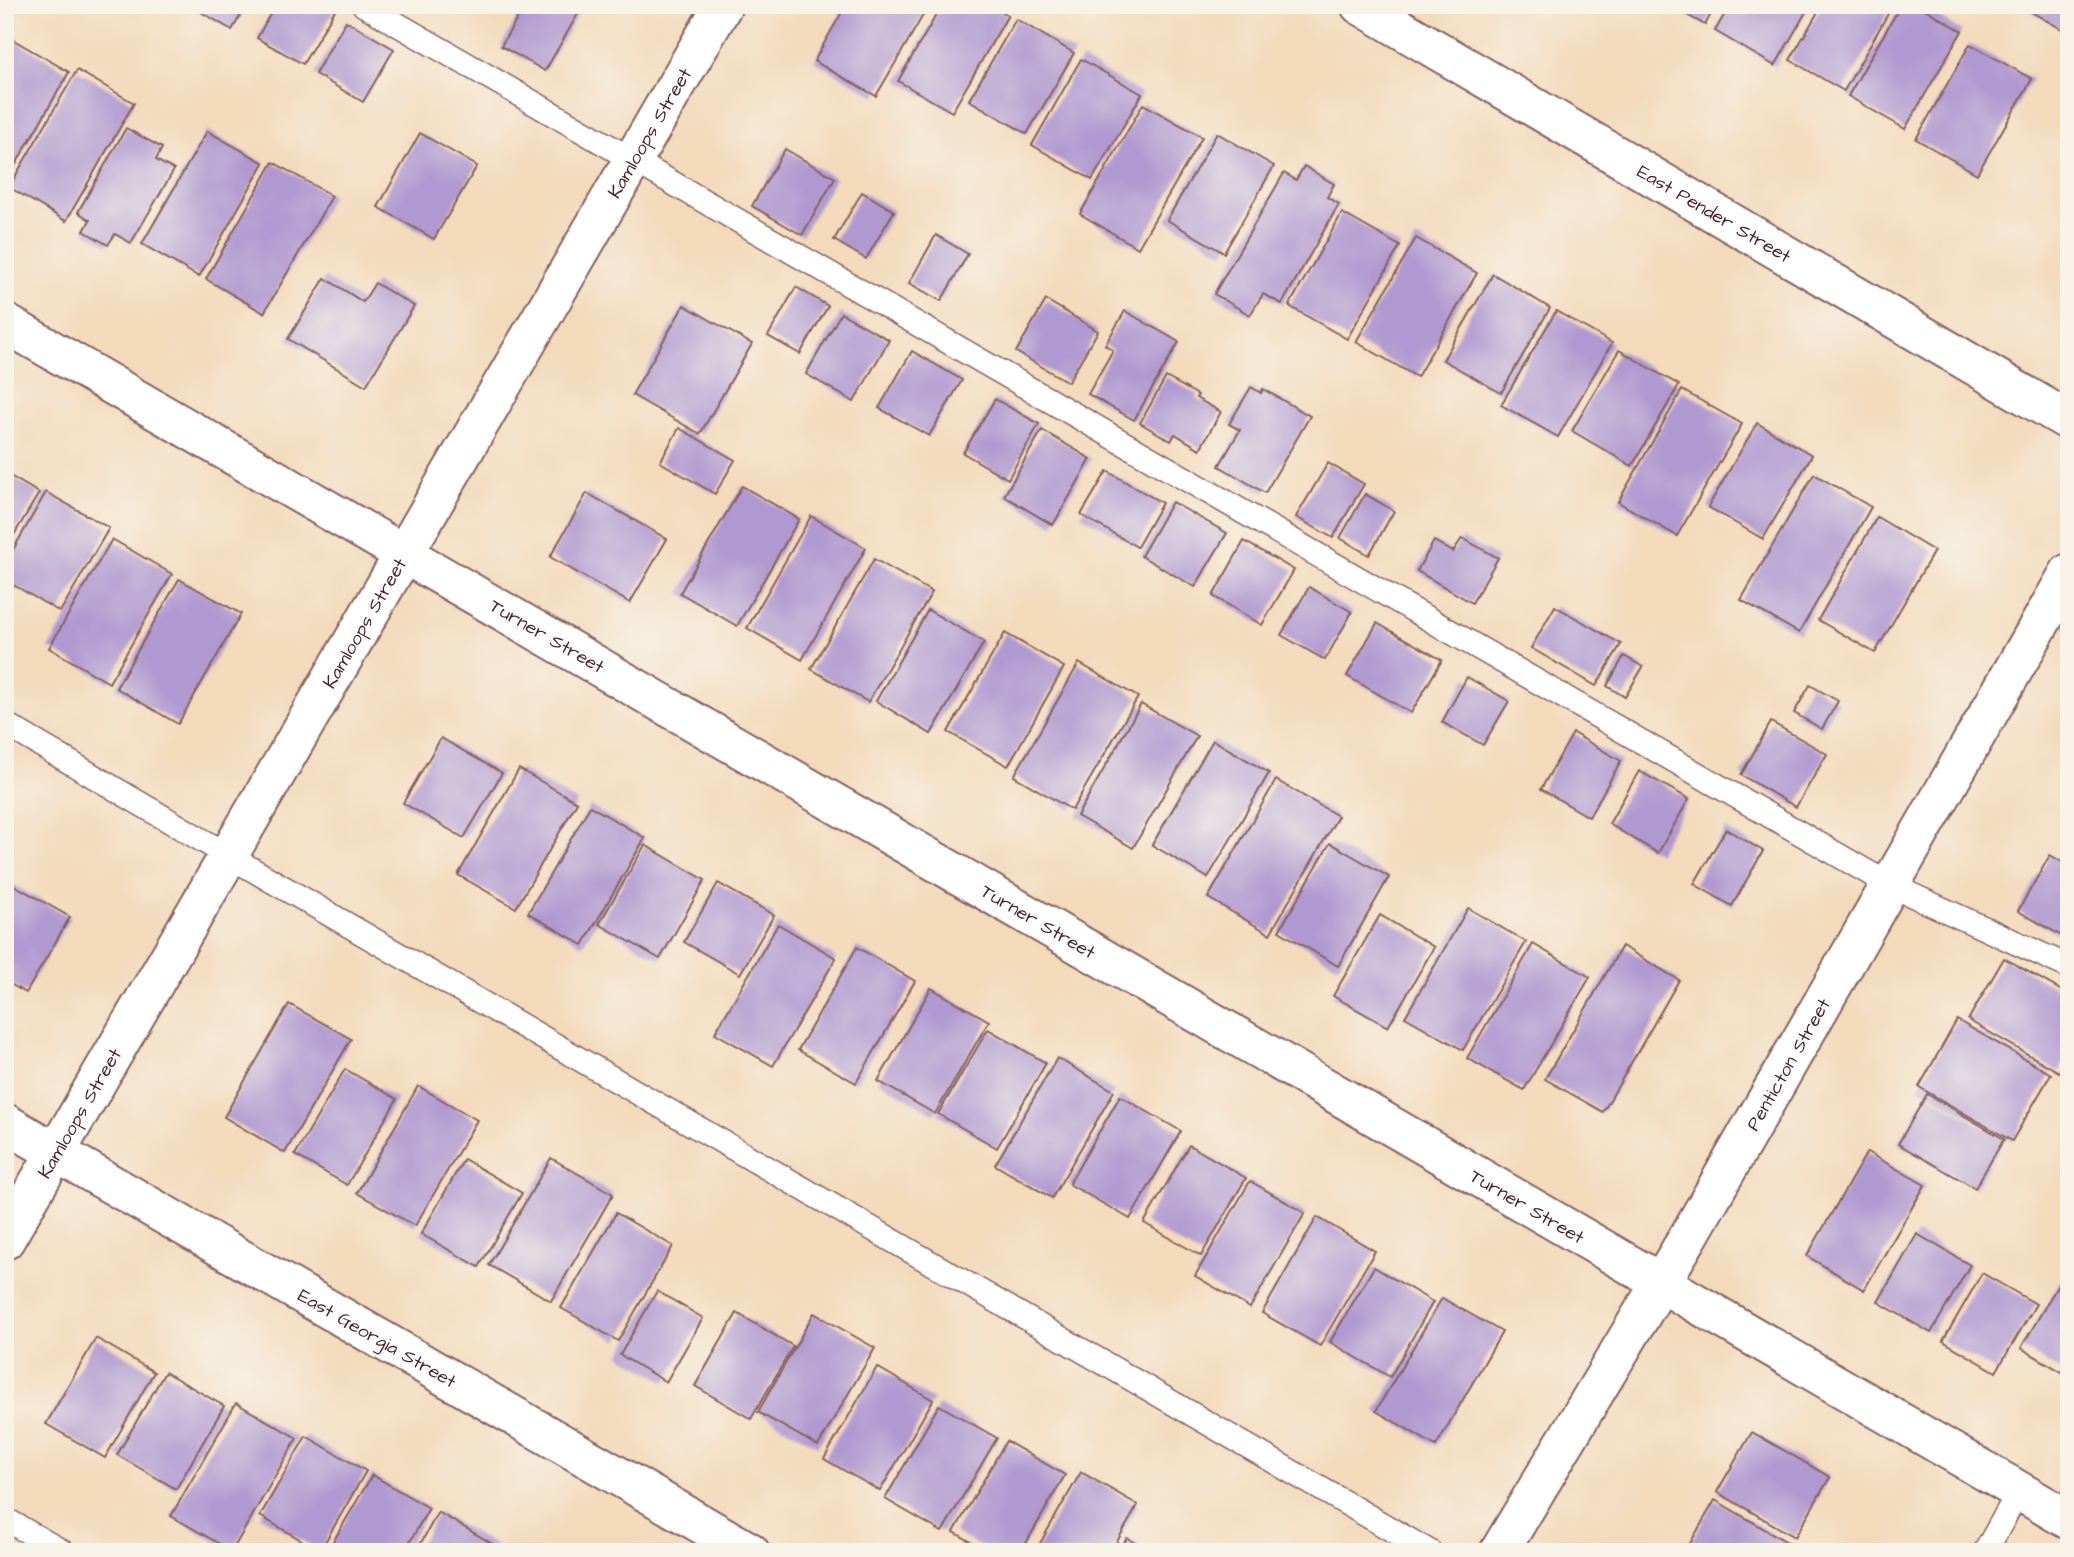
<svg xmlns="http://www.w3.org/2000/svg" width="2074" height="1557" viewBox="0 0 2074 1557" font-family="'Architects Daughter',sans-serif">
<rect width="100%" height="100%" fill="#f7f3e8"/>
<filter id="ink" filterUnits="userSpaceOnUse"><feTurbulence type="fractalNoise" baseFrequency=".0143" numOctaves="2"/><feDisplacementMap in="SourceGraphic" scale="14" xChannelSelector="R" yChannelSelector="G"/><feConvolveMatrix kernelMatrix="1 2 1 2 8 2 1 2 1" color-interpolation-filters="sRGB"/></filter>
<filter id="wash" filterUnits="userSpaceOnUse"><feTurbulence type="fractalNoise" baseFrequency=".00686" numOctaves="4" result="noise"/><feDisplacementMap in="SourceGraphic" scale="28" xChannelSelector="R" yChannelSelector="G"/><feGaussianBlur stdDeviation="1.57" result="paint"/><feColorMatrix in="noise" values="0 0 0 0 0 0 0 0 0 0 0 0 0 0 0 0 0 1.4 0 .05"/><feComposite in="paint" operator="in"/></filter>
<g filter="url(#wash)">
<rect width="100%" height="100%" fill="#f3dabb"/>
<g id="blocks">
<g fill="#b099d0">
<polygon points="189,5 247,5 232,30"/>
<polygon points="275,5 331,5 336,8 303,64 257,38"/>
<polygon points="525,5 578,5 582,7 545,71 501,46"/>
<polygon points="846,5 929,5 876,96 814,61"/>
<polygon points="942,5 991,5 1008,15 952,112 898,81"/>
<polygon points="1669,5 1716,5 1705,25"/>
<polygon points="1730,5 1810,5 1775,66 1715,31"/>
<polygon points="1822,5 1893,5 1844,91 1790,60"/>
<polygon points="1901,5 1918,5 1962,31 1905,129 1848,96"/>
<polygon points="2019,5 2069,5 2069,33"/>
<polygon points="1016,19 1074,53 1027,134 969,100"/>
<polygon points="346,21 394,49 363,102 315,74"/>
<polygon points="5,35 69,72 5,183"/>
<polygon points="1970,44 2032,79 1977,174 1916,139"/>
<polygon points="1081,59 1142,94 1092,180 1032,145"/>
<polygon points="77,70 134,103 66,221 9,187"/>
<polygon points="1143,104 1202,137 1138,248 1080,214"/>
<polygon points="126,128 162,148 156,160 174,170 131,243 115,234 108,245 84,231 90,220 78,212"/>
<polygon points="207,131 264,163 199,277 142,244"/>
<polygon points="420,133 477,166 434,239 378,207"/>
<polygon points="1217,133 1274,166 1224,253 1167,220"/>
<polygon points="785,149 835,178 802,235 752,206"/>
<polygon points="273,162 332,196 264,313 206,279"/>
<polygon points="1304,166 1334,184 1327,197 1339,204 1282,304 1263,294 1250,315 1214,294 1284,173 1296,180"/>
<polygon points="862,192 894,211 866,259 834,240"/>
<polygon points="1342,213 1400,246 1347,339 1289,306"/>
<polygon points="936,235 968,254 941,301 909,283"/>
<polygon points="1416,238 1477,273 1417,377 1356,342"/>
<polygon points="1493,274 1550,308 1501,393 1443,360"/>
<polygon points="325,278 363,302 375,283 414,306 366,386 288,339"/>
<polygon points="796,287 828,306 800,354 768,336"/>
<polygon points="1046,300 1098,331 1068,382 1016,352"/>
<polygon points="684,305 752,344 700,434 632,395"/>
<polygon points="1125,311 1179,342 1134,420 1088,394 1113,350 1105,345"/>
<polygon points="1556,311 1612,343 1558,437 1501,405"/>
<polygon points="841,313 889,340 854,402 806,374"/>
<polygon points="1619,350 1679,385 1632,466 1572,431"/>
<polygon points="912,351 962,380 929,436 879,408"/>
<polygon points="1166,377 1198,395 1196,398 1221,412 1200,449 1175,434 1171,441 1140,423"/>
<polygon points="1251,387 1261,393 1263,389 1310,416 1265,493 1219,466 1240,430 1229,424"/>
<polygon points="1682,390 1742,424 1677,536 1618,502"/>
<polygon points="995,399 1039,424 1008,479 963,453"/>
<polygon points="1757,423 1812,455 1763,539 1708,507"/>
<polygon points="679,428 735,460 715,494 660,462"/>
<polygon points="1042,430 1091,459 1053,525 1004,496"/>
<polygon points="1328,463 1364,484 1333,538 1296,517"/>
<polygon points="1107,471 1162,503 1137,547 1081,515"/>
<polygon points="5,473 39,493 5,550"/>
<polygon points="1814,474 1871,507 1799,633 1741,600"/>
<polygon points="742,486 799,519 737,626 680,593"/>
<polygon points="46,492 109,528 60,612 5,580 5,564"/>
<polygon points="587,493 667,539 630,603 550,557"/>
<polygon points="1365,494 1394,511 1369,555 1340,538"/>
<polygon points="1172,502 1227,533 1195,587 1141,556"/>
<polygon points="811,516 866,548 802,660 747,628"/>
<polygon points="1877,517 1934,551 1875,653 1818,620"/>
<polygon points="1462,538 1498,558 1472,603 1417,571 1434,541 1453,552"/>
<polygon points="112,539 172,574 109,683 49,648"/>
<polygon points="1244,541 1294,570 1262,625 1213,596"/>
<polygon points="874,559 932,592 868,702 811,669"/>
<polygon points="179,579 241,614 178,724 116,688"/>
<polygon points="1309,587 1352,612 1325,660 1281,635"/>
<polygon points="1555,606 1621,644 1596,686 1531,648"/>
<polygon points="928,610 984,642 931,734 876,701"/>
<polygon points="1377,623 1442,660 1411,713 1347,676"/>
<polygon points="1005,633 1064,667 1008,766 948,732"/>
<polygon points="1624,656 1643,667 1625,697 1607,686"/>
<polygon points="1079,663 1138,697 1072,810 1014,776"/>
<polygon points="1467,677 1509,701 1483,745 1442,722"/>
<polygon points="1810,685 1838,701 1822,729 1794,713"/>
<polygon points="1141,704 1197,736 1133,848 1077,816"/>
<polygon points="1771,722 1827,754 1796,807 1741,775"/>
<polygon points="1573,733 1621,761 1589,817 1541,789"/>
<polygon points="441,738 502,773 464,838 403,803"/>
<polygon points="1213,740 1269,773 1208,878 1152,845"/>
<polygon points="519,769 577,802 516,908 458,875"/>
<polygon points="1639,771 1689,799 1658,853 1609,824"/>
<polygon points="1276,780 1338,816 1270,934 1208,898"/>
<polygon points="590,806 645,838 583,945 528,913"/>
<polygon points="1726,829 1763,851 1732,906 1694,884"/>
<polygon points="1330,843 1389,877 1338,966 1279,931"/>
<polygon points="645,845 705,880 660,959 599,924"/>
<polygon points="2050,855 2069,866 2069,940 2018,911"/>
<polygon points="7,881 70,917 26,993 5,981 5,884"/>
<polygon points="718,883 774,915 740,974 684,942"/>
<polygon points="1468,908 1526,942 1463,1050 1405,1017"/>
<polygon points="1380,915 1434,947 1388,1027 1333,996"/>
<polygon points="778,924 836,958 773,1066 715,1033"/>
<polygon points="1533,944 1590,977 1524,1090 1467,1058"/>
<polygon points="1622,946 1679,980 1603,1112 1545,1079"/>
<polygon points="857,947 915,981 856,1083 798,1050"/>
<polygon points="2004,958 2069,995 2069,1055 2059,1072 1968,1020"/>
<polygon points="931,988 989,1021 935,1114 878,1081"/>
<polygon points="289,1004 351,1039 285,1153 224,1117"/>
<polygon points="1957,1020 2051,1074 2012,1141 1919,1087"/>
<polygon points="988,1029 1046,1063 997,1148 938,1114"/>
<polygon points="1057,1058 1114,1091 1052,1198 995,1165"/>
<polygon points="345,1069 397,1099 347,1185 295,1155"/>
<polygon points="418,1086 477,1120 415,1226 357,1193"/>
<polygon points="1927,1094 2004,1139 1975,1188 1898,1144"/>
<polygon points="1120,1096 1181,1131 1130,1219 1069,1184"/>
<polygon points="1189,1145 1246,1178 1201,1256 1144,1223"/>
<polygon points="1867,1152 1925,1185 1864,1290 1807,1256"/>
<polygon points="551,1158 613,1194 551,1301 489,1265"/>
<polygon points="464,1159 522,1193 479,1267 421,1234"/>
<polygon points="1250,1181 1305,1213 1250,1308 1195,1276"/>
<polygon points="616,1213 673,1246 618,1341 561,1308"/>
<polygon points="1317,1217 1375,1251 1320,1346 1262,1313"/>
<polygon points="1917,1234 1970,1265 1931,1333 1878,1302"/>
<polygon points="2069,1266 2069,1376 2021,1348"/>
<polygon points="1374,1267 1433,1302 1390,1377 1330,1342"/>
<polygon points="1982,1273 2036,1304 1996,1372 1943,1341"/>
<polygon points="657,1291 703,1318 666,1382 620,1355"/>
<polygon points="1442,1298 1502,1332 1436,1446 1376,1411"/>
<polygon points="737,1313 793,1346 751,1419 695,1386"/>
<polygon points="814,1313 875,1348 818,1446 758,1412"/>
<polygon points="96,1338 154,1372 105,1458 46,1424"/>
<polygon points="877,1367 933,1400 880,1491 824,1459"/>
<polygon points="165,1372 224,1406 176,1489 117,1455"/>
<polygon points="236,1403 297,1438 232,1551 171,1516"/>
<polygon points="939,1405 997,1438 942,1532 885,1499"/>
<polygon points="1752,1432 1830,1477 1795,1537 1717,1492"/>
<polygon points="306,1436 366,1471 320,1551 260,1516"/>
<polygon points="1006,1441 1065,1475 1021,1552 989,1552 954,1532"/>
<polygon points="1081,1472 1138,1505 1111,1552 1035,1552"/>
<polygon points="372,1475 429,1508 404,1552 327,1552"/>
<polygon points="1715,1500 1804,1552 1685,1552"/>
<polygon points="438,1512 498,1547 495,1552 416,1552"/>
<polygon points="1127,1538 1150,1552 1119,1552"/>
</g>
</g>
</g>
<g filter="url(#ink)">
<use href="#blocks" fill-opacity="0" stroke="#85605d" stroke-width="2"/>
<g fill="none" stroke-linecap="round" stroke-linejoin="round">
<g stroke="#85605d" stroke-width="26">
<g id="service">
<polyline points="364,5 1890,885 2069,967"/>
<polyline points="5,724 229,856 1430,1552"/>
<polyline points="5,1519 63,1552"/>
<polyline points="1985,1552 2019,1491"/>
</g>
</g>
<g stroke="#85605d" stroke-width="42">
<g id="minor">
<path id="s1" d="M1360,5l709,416"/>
<path id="s2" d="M5,323c691,395 1375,799 2064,1197"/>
<path id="s3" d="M5,1123l745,429"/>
<path id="s4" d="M5,1240l718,-1235"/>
<path id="s5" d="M1499,1552l191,-318 379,-661"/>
</g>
</g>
<use href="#service" stroke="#fff" stroke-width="23"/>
<use href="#minor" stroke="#fff" stroke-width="38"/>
</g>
</g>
<g text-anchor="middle" stroke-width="5" stroke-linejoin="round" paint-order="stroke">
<g font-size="19" fill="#4a1f2b" stroke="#f7f3e8">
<text dy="7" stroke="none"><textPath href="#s4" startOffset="1281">Kamloops Street</textPath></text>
<text dy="7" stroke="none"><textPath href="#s1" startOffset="411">East Pender Street</textPath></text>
<text dy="7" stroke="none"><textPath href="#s4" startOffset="714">Kamloops Street</textPath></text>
<text dy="7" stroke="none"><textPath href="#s2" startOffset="626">Turner Street</textPath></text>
<text dy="7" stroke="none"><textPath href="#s2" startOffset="1194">Turner Street</textPath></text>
<text dy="7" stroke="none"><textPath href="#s5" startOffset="567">Penticton Street</textPath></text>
<text dy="7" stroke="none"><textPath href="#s4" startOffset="147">Kamloops Street</textPath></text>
<text dy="7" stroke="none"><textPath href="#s2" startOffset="1760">Turner Street</textPath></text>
<text dy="7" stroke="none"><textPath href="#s3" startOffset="430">East Georgia Street</textPath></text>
</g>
</g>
<rect width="2074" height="1557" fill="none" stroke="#f7f3e8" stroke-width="28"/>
</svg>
